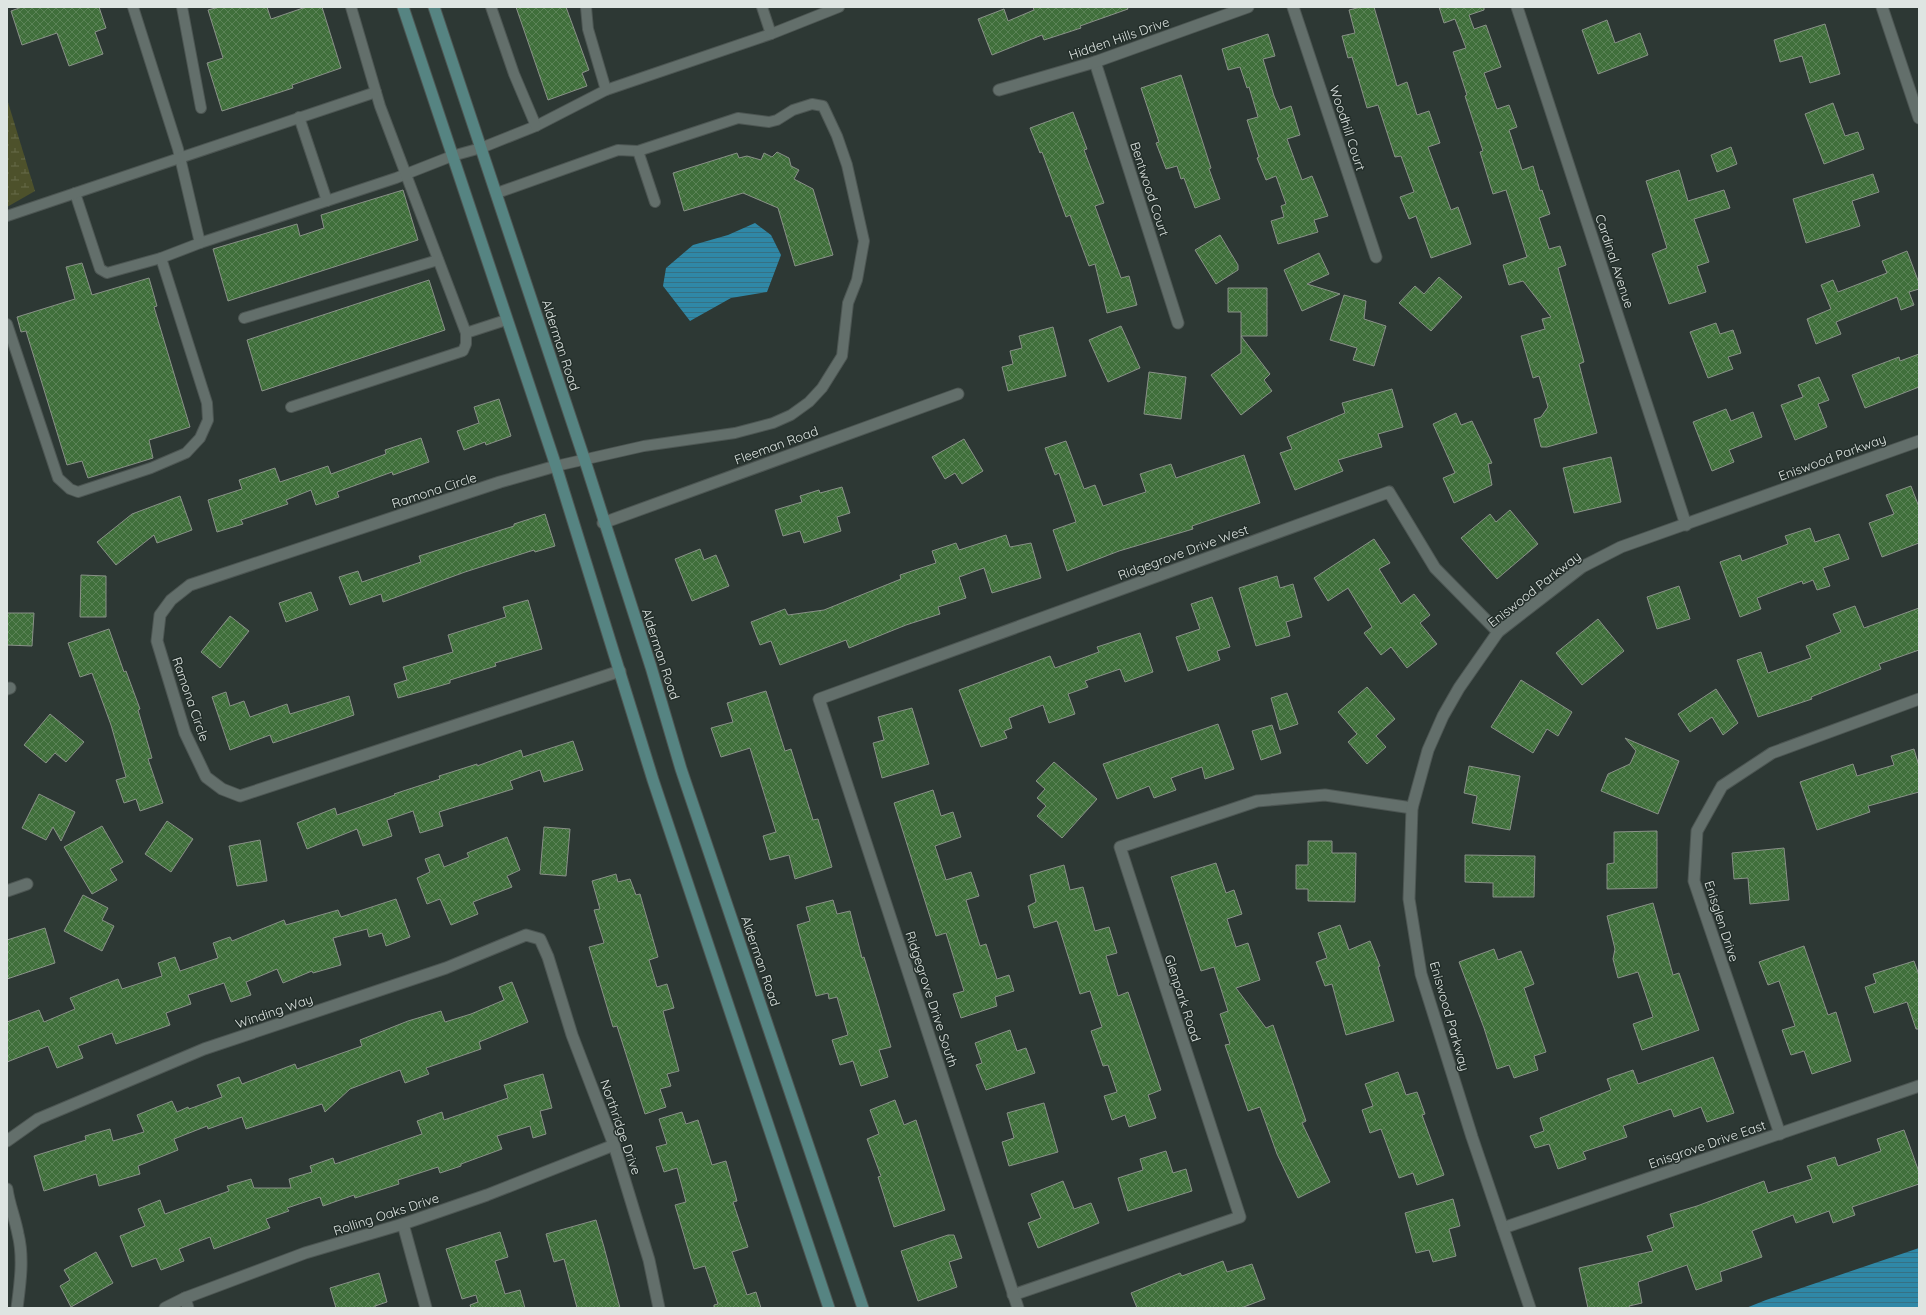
<svg xmlns="http://www.w3.org/2000/svg" width="1926" height="1315" viewBox="0 0 1926 1315" font-family="Quicksand,sans-serif">
<defs>
<pattern id="wetland-marsh" width="20" height="14" patternUnits="userSpaceOnUse"><rect width="20" height="14" fill="#4d512b"/><path d="M1 5h8M5 5V1M11 12h8M15 12V8" fill="none" stroke="#666a49"/></pattern>
<pattern id="water-rules" width="6" height="5" patternUnits="userSpaceOnUse"><rect width="6" height="5" fill="#2f88a7"/><path d="M0 2.5h6" fill="none" stroke="#367184"/></pattern>
<pattern id="building-cross-hatch" width="8" height="8" patternUnits="userSpaceOnUse"><rect width="8" height="8" fill="#406f3b"/><path d="M0 0l8 8M0 8l8-8" fill="none" stroke="#5b8357"/></pattern>
</defs>
<rect width="100%" height="100%" fill="#2d3834"/>
<polygon fill="url(#wetland-marsh)" points="7,99 35,191 7,207"/>
<g fill="url(#water-rules)">
<polygon points="755,223 771,235 781,255 767,292 731,298 690,321 663,286 666,268 693,245 728,235"/>
<polygon points="1919,1248 1919,1308 1746,1308 1766,1300"/>
</g>
<g fill="url(#building-cross-hatch)" stroke="#899188">
<polygon points="22,7 99,7 106,28 95,32 103,54 69,66 57,33 22,45 11,11"/>
<polygon points="219,7 267,7 271,19 306,7 322,7 341,68 292,85 293,88 222,111 207,63 223,58 208,10"/>
<polygon points="516,7 566,7 589,70 582,73 587,86 548,100"/>
<polygon points="1033,7 1127,7 1128,9 1080,26 1081,28 1044,40 1042,35 992,55 978,19 1004,9 1008,21 1034,10"/>
<polygon points="1361,7 1374,7 1397,86 1407,82 1417,115 1429,111 1440,143 1428,147 1451,210 1458,207 1471,244 1431,258 1416,216 1409,219 1400,197 1414,192 1401,156 1395,157 1378,105 1367,108 1352,57 1348,58 1342,36 1355,33 1349,10"/>
<polygon points="1439,7 1484,7 1484,10 1469,15 1474,29 1486,25 1501,67 1484,73 1497,109 1509,105 1517,127 1509,130 1522,170 1533,166 1540,191 1542,190 1550,214 1539,218 1549,249 1560,246 1566,265 1558,268 1584,362 1579,364 1597,433 1547,447 1541,447 1534,419 1541,417 1548,407 1539,376 1533,378 1521,336 1545,329 1542,319 1551,317 1523,281 1509,285 1503,265 1527,257 1506,190 1493,194 1480,152 1483,151 1465,96 1467,95 1453,52 1466,48 1455,19 1444,23"/>
<polygon points="1607,20 1615,43 1640,33 1648,55 1598,74 1582,30"/>
<polygon points="1825,24 1840,74 1810,83 1802,56 1780,62 1774,40"/>
<polygon points="1268,34 1275,56 1263,59 1274,96 1280,110 1291,106 1300,135 1287,139 1302,180 1312,176 1328,216 1314,220 1318,232 1278,244 1271,221 1284,217 1281,206 1286,204 1276,176 1266,180 1257,158 1259,157 1247,120 1258,117 1249,87 1247,88 1240,67 1228,70 1222,49"/>
<polygon points="1181,75 1211,168 1209,169 1220,199 1195,208 1184,178 1181,179 1177,166 1166,169 1156,143 1159,142 1141,88"/>
<polygon points="1833,103 1845,136 1858,132 1864,149 1824,164 1805,114"/>
<polygon points="1073,112 1087,149 1084,150 1104,203 1095,206 1121,278 1129,276 1137,305 1107,313 1095,264 1089,266 1070,215 1066,217 1042,152 1040,153 1030,128"/>
<polygon points="1731,147 1737,164 1717,172 1711,155"/>
<polygon points="777,152 789,158 791,166 799,170 794,179 813,189 833,255 795,266 778,208 743,193 684,211 673,173 737,153 739,158 747,156 761,160 764,153 772,157"/>
<polygon points="1679,170 1688,201 1724,190 1730,208 1694,219 1709,262 1697,266 1706,292 1669,304 1652,254 1667,248 1646,181"/>
<polygon points="1873,174 1879,192 1852,201 1860,226 1806,243 1793,199"/>
<polygon points="403,190 418,240 228,301 213,249 297,224 300,236 324,228 321,215"/>
<polygon points="1220,235 1238,265 1238,270 1216,284 1195,250"/>
<polygon points="1907,251 1919,283 1919,289 1909,292 1914,305 1901,310 1897,297 1836,322 1841,334 1816,344 1807,319 1831,309 1821,285 1833,280 1838,292 1887,273 1882,261"/>
<polygon points="1319,253 1329,274 1307,284 1340,294 1302,311 1284,270"/>
<polygon points="82,263 92,295 149,278 157,306 154,307 190,427 149,440 153,458 88,478 82,461 67,465 26,331 21,332 17,317 75,299 66,267"/>
<polygon points="1439,277 1462,297 1431,331 1399,303 1415,286 1424,294"/>
<polygon points="429,280 445,330 262,391 247,340"/>
<polygon points="1228,288 1267,288 1267,336 1241,336 1241,312 1228,312"/>
<polygon points="1344,295 1366,301 1364,319 1386,326 1374,366 1353,360 1357,348 1330,340"/>
<polygon points="1716,323 1720,334 1733,330 1741,353 1728,357 1733,369 1708,378 1690,332"/>
<polygon points="1121,326 1140,368 1108,382 1089,340"/>
<polygon points="1053,327 1066,376 1008,391 1002,367 1013,364 1010,351 1022,348 1019,336"/>
<polygon points="1241,336 1270,374 1264,380 1272,391 1241,415 1211,375 1241,353"/>
<polygon points="1919,354 1919,387 1865,408 1852,375 1899,357 1900,361"/>
<polygon points="1149,372 1186,377 1181,419 1144,414"/>
<polygon points="1819,377 1829,400 1818,404 1827,427 1795,440 1781,405 1803,397 1798,385"/>
<polygon points="1392,389 1403,427 1378,434 1382,447 1338,460 1343,471 1295,490 1280,453 1292,449 1287,437 1345,413 1342,403"/>
<polygon points="499,399 511,436 486,445 485,442 464,450 457,431 479,423 474,407"/>
<polygon points="1726,409 1731,421 1753,412 1762,437 1729,450 1734,462 1712,471 1693,422"/>
<polygon points="1456,413 1461,425 1472,421 1492,463 1488,464 1492,485 1454,503 1443,478 1455,473 1433,424"/>
<polygon points="421,438 429,462 393,475 392,472 337,492 339,497 316,505 311,490 286,500 288,504 241,520 243,524 217,532 208,500 242,489 239,480 275,468 280,482 328,466 331,474 386,454 385,450"/>
<polygon points="964,439 983,471 962,484 955,473 945,479 932,457"/>
<polygon points="1066,441 1084,489 1095,485 1103,506 1146,492 1140,474 1171,464 1176,478 1244,455 1260,503 1192,526 1193,529 1119,551 1067,571 1053,530 1076,522 1059,473 1055,475 1045,448"/>
<polygon points="1611,457 1621,502 1574,513 1563,468"/>
<polygon points="1911,486 1919,507 1919,543 1882,557 1869,523 1894,514 1886,495"/>
<polygon points="842,487 850,513 837,517 841,531 804,543 800,531 783,536 775,510 802,502 800,496 819,490 820,493"/>
<polygon points="180,496 192,530 157,543 154,535 116,565 97,542 132,514"/>
<polygon points="1510,510 1538,544 1497,579 1461,538 1490,514 1496,522"/>
<polygon points="545,514 555,546 535,552 534,550 465,572 383,602 381,594 350,605 339,577 358,571 362,582 421,562 419,556 514,526 514,524"/>
<polygon points="1810,528 1815,542 1839,534 1849,559 1823,568 1830,586 1817,590 1813,580 1803,584 1802,581 1757,598 1761,609 1740,617 1720,562 1740,555 1742,561 1788,544 1785,536"/>
<polygon points="1006,535 1010,547 1031,543 1041,578 992,593 984,568 959,577 966,598 938,607 940,614 906,625 849,648 846,640 780,665 771,641 760,645 751,622 785,609 788,615 824,610 901,579 900,575 936,563 932,551 956,543 959,550"/>
<polygon points="1374,539 1390,563 1379,569 1401,604 1414,594 1430,615 1420,623 1437,644 1407,668 1391,647 1381,655 1364,633 1372,627 1348,588 1328,601 1314,578"/>
<polygon points="700,549 704,560 716,555 729,586 692,601 675,559"/>
<polygon points="81,575 106,576 106,617 80,617"/>
<polygon points="1277,576 1280,588 1293,584 1302,617 1286,622 1290,636 1256,646 1239,588"/>
<polygon points="1679,586 1690,619 1657,629 1647,597"/>
<polygon points="311,592 318,610 286,622 279,603"/>
<polygon points="1212,597 1230,647 1217,651 1220,660 1188,671 1176,637 1200,629 1191,604"/>
<polygon points="528,600 542,649 495,663 496,666 450,680 450,683 398,698 394,684 407,680 403,667 453,652 448,635 506,617 503,607"/>
<polygon points="1855,606 1864,628 1919,608 1919,650 1879,664 1881,669 1811,697 1812,699 1758,717 1737,660 1761,652 1768,673 1811,658 1806,646 1841,632 1833,614"/>
<polygon points="7,613 34,613 32,646 7,645"/>
<polygon points="230,616 249,631 220,668 201,652"/>
<polygon points="1598,619 1624,651 1582,685 1556,653"/>
<polygon points="109,629 124,672 126,671 140,709 138,710 152,758 148,759 163,803 140,811 136,799 124,803 116,780 126,777 111,725 92,673 80,677 68,643"/>
<polygon points="1140,633 1153,672 1125,682 1120,669 1085,681 1088,687 1068,694 1075,714 1049,723 1043,705 1009,718 1012,728 1004,731 1007,738 981,747 959,690 1050,656 1055,668 1099,652 1097,647"/>
<polygon points="1521,680 1572,712 1558,736 1547,729 1533,753 1491,727"/>
<polygon points="1367,687 1395,719 1376,736 1386,747 1367,764 1348,742 1357,734 1338,712"/>
<polygon points="1716,689 1738,723 1723,735 1712,717 1690,732 1678,714"/>
<polygon points="766,691 785,751 791,749 813,820 818,819 832,867 795,879 789,855 770,860 763,836 776,832 750,748 721,757 711,728 733,722 727,703"/>
<polygon points="226,692 230,706 244,701 250,717 287,704 290,714 349,696 354,715 273,743 270,735 230,750 212,697"/>
<polygon points="1287,693 1298,724 1280,730 1271,698"/>
<polygon points="912,708 929,764 882,778 873,743 884,740 878,717"/>
<polygon points="50,714 84,742 66,762 55,753 46,763 24,745"/>
<polygon points="1218,724 1234,769 1205,779 1202,767 1171,778 1176,790 1154,798 1149,786 1117,799 1103,764"/>
<polygon points="1272,725 1281,753 1261,760 1252,731"/>
<polygon points="1625,738 1679,761 1658,814 1601,791 1608,774 1630,764 1636,751"/>
<polygon points="573,741 583,770 544,782 540,770 510,781 513,789 439,812 443,826 420,833 413,811 387,820 392,836 363,846 357,829 307,849 297,823 335,808 337,815 395,795 394,794 440,779 439,776 477,764 477,766 521,750 523,757"/>
<polygon points="1914,749 1919,766 1919,792 1868,806 1870,812 1817,830 1800,782 1853,764 1857,776 1894,765 1891,756"/>
<polygon points="1054,762 1097,799 1062,838 1037,816 1046,806 1037,798 1045,789 1036,781"/>
<polygon points="1469,766 1520,776 1510,830 1472,823 1477,796 1464,793"/>
<polygon points="933,790 941,816 953,812 961,837 935,846 946,880 971,872 979,896 966,900 980,946 986,944 997,979 1009,975 1014,991 995,997 997,1006 961,1018 953,994 964,991 946,933 936,936 894,803"/>
<polygon points="39,794 75,812 61,841 53,827 46,840 22,828"/>
<polygon points="167,821 193,839 171,872 145,854"/>
<polygon points="102,826 123,862 110,869 117,880 92,894 64,847"/>
<polygon points="544,827 570,829 566,876 540,874"/>
<polygon points="1657,831 1657,888 1607,889 1607,864 1614,863 1614,832"/>
<polygon points="507,837 520,870 507,876 512,887 473,902 478,914 451,925 440,899 427,904 417,878 430,872 425,859 439,854 444,867 469,857 467,853"/>
<polygon points="260,840 267,881 237,886 229,846"/>
<polygon points="1308,841 1332,841 1332,853 1356,853 1355,902 1308,901 1308,889 1296,889 1296,865 1308,865"/>
<polygon points="1784,848 1789,900 1750,904 1748,878 1734,879 1732,853"/>
<polygon points="1465,855 1535,856 1534,897 1493,897 1493,883 1465,882"/>
<polygon points="1216,863 1226,893 1234,890 1242,914 1227,919 1236,947 1248,943 1260,980 1236,988 1266,1028 1273,1025 1306,1121 1302,1123 1330,1182 1298,1198 1277,1154 1260,1107 1248,1111 1225,1045 1230,1044 1220,1014 1228,1011 1214,967 1201,971 1171,877"/>
<polygon points="1064,865 1070,890 1083,887 1095,931 1109,927 1117,953 1106,956 1118,996 1128,992 1161,1090 1148,1095 1156,1118 1129,1127 1125,1115 1112,1120 1104,1096 1117,1092 1108,1065 1103,1066 1091,1031 1102,1027 1090,991 1080,994 1057,921 1034,928 1028,906 1036,902 1030,875"/>
<polygon points="616,874 618,882 630,879 636,895 640,894 658,957 649,960 657,987 667,984 674,1008 663,1011 679,1071 667,1074 671,1086 660,1089 666,1107 645,1114 617,1026 613,1027 589,947 604,943 594,910 600,909 592,881"/>
<polygon points="83,895 108,908 102,920 114,926 102,951 64,931"/>
<polygon points="396,899 410,937 386,946 382,933 369,937 367,929 333,938 341,965 313,973 312,971 283,983 277,969 246,982 251,995 231,1002 224,983 188,995 191,1004 166,1013 170,1025 116,1044 112,1033 78,1046 83,1058 57,1068 48,1046 7,1062 7,1022 39,1010 44,1022 75,1009 70,998 118,979 122,989 162,976 158,963 175,957 180,971 218,958 213,943 230,937 232,941 284,920 286,925 338,910 341,917"/>
<polygon points="833,900 837,914 850,911 862,958 864,957 891,1047 879,1050 888,1077 861,1086 853,1061 840,1065 832,1040 848,1035 837,997 829,999 828,993 816,996 797,925 810,921 806,907"/>
<polygon points="1653,903 1673,975 1679,973 1699,1030 1642,1050 1633,1024 1653,1017 1638,972 1618,978 1613,959 1615,949 1607,916"/>
<polygon points="1340,925 1349,950 1370,941 1380,966 1378,967 1394,1021 1346,1035 1332,984 1325,986 1316,962 1327,958 1318,933"/>
<polygon points="45,928 55,963 7,979 7,940"/>
<polygon points="1804,946 1828,1015 1836,1012 1851,1061 1812,1074 1804,1051 1791,1055 1782,1030 1795,1026 1779,981 1768,985 1759,962"/>
<polygon points="1494,949 1498,960 1521,951 1534,984 1524,988 1546,1052 1534,1056 1538,1070 1514,1078 1509,1065 1497,1069 1484,1028 1459,962"/>
<polygon points="1914,961 1919,975 1919,1029 1916,1029 1907,1002 1874,1013 1865,987 1876,983 1873,974"/>
<polygon points="512,982 528,1022 479,1042 481,1049 426,1068 429,1074 405,1083 400,1070 350,1089 325,1112 322,1104 246,1129 242,1117 208,1129 207,1126 174,1139 178,1150 138,1166 140,1174 99,1186 96,1174 44,1191 34,1156 86,1140 85,1136 110,1129 113,1141 144,1132 137,1115 172,1101 177,1112 188,1107 189,1109 222,1097 217,1085 239,1077 242,1084 295,1064 297,1069 362,1046 360,1040 408,1021 441,1011 445,1022 471,1014 504,1000 499,987"/>
<polygon points="1010,1030 1017,1051 1026,1048 1035,1073 986,1090 976,1065 982,1063 975,1043"/>
<polygon points="1713,1057 1734,1113 1707,1122 1701,1107 1674,1117 1671,1109 1623,1126 1627,1137 1583,1152 1586,1159 1558,1169 1549,1144 1535,1148 1530,1136 1544,1131 1540,1118 1611,1090 1607,1079 1633,1070 1638,1084"/>
<polygon points="1398,1072 1406,1095 1417,1092 1425,1114 1422,1115 1444,1175 1417,1185 1413,1173 1399,1178 1381,1129 1370,1133 1362,1110 1373,1106 1365,1084"/>
<polygon points="543,1074 552,1108 540,1111 546,1134 533,1138 530,1126 497,1136 502,1149 461,1164 461,1166 440,1173 438,1167 398,1180 399,1184 355,1198 354,1195 323,1206 320,1197 287,1208 289,1211 266,1219 270,1228 214,1249 210,1237 179,1249 184,1261 161,1270 156,1258 132,1267 120,1236 145,1226 138,1209 160,1200 165,1214 229,1191 227,1186 251,1179 254,1188 291,1188 289,1179 312,1172 310,1166 333,1158 335,1164 422,1134 417,1121 442,1112 444,1120 508,1098 504,1085"/>
<polygon points="895,1100 904,1125 916,1120 945,1210 894,1227 878,1177 881,1176 867,1139 879,1134 870,1110"/>
<polygon points="1044,1103 1058,1152 1009,1166 1002,1142 1014,1138 1007,1113"/>
<polygon points="682,1112 686,1124 698,1120 712,1165 726,1161 737,1201 733,1202 748,1247 732,1252 747,1295 756,1292 761,1308 714,1308 714,1305 718,1304 705,1266 694,1269 675,1205 686,1202 677,1168 664,1172 656,1147 667,1144 659,1119"/>
<polygon points="1904,1130 1919,1172 1919,1184 1852,1207 1855,1215 1833,1223 1829,1211 1796,1223 1793,1215 1752,1231 1762,1257 1720,1272 1722,1281 1696,1290 1687,1265 1638,1282 1642,1303 1629,1306 1630,1308 1588,1308 1579,1268 1653,1251 1647,1236 1674,1227 1670,1214 1697,1206 1764,1181 1768,1193 1812,1179 1807,1166 1835,1157 1838,1166 1881,1151 1877,1139"/>
<polygon points="1166,1151 1173,1173 1186,1169 1192,1191 1128,1211 1118,1178 1143,1170 1140,1159"/>
<polygon points="1063,1181 1074,1209 1091,1203 1099,1223 1038,1248 1028,1223 1041,1218 1031,1194"/>
<polygon points="1453,1199 1460,1226 1449,1229 1456,1256 1433,1262 1429,1250 1416,1253 1405,1213"/>
<polygon points="596,1220 604,1247 620,1308 577,1308 564,1259 554,1262 546,1234"/>
<polygon points="500,1232 508,1257 495,1261 505,1294 520,1290 525,1308 471,1308 470,1305 478,1302 476,1295 462,1299 446,1249"/>
<polygon points="948,1235 954,1235 962,1258 949,1262 957,1287 918,1301 901,1251"/>
<polygon points="96,1252 113,1283 71,1307 60,1286 70,1280 64,1270"/>
<polygon points="1223,1261 1227,1272 1252,1264 1265,1299 1241,1308 1137,1308 1131,1293 1180,1273 1182,1276"/>
<polygon points="379,1273 387,1302 375,1306 375,1308 336,1308 330,1288"/>
</g>
<g fill="none" stroke-linecap="round" stroke-linejoin="round">
<g stroke="#4d5653" stroke-width="12">
<g id="service">
<polyline points="133,7 178,149 200,243 396,178 452,156 481,148 536,126 606,90 771,34 839,7"/>
<polyline points="182,7 201,108"/>
<polyline points="491,7 514,74 536,126"/>
<polyline points="586,7 588,29 606,90"/>
<polyline points="762,7 771,34"/>
<polyline points="299,117 327,201"/>
<polyline points="75,193 100,269 107,273 161,258"/>
<polyline points="497,193 618,150 638,151"/>
<polyline points="7,216 376,92"/>
<polyline points="244,318 438,260"/>
<polyline points="7,324 58,478 70,489 78,492 151,468 186,453 200,438 208,420 207,403 161,258 200,243"/>
<polyline points="466,333 506,320"/>
<polyline points="291,407 463,351 466,344 466,333 380,106 351,7"/>
<polyline points="556,466 644,446 735,433 773,423 791,415 809,402 822,388 842,356 848,303 857,280 864,241 847,165 837,136 823,106 812,104 793,110 777,120 769,122 738,118 638,151 655,202"/>
</g>
</g>
<g stroke="#4d5653" stroke-width="13">
<g id="minor">
<polyline points="1293,7 1376,257"/>
<polyline points="1517,7 1686,525"/>
<polyline points="1882,7 1919,118"/>
<polyline points="1095,62 1178,323"/>
<polyline points="999,90 1095,62 1248,7"/>
<polyline points="556,466 500,482 190,585 171,600 160,615 157,641 185,733 206,777 222,789 240,796 620,671"/>
<polyline points="603,523 958,394"/>
<polyline points="7,689 10,688"/>
<polyline points="7,891 27,884"/>
<polyline points="1780,1134 1694,881 1697,831 1722,786 1772,753 1919,699"/>
<polyline points="7,1141 38,1119 204,1049 446,968 526,935 540,939 548,957 572,1035 614,1145 649,1260 659,1308"/>
<path d="M7,1189c2,15 8,29 11,45 6,24 2,50 -1,74"/>
<polyline points="403,1224 426,1308"/>
<polyline points="1503,1228 1919,1086"/>
<polyline points="1013,1295 1240,1217 1120,847 1257,801 1325,795 1412,808"/>
<polyline points="185,1298 188,1308"/>
<polyline points="165,1308 185,1298 305,1253 403,1224 487,1195 614,1145"/>
<polyline points="1018,1308 819,699 1389,492 1435,568 1498,632"/>
<polyline points="1530,1308 1472,1137 1421,974 1409,899 1412,808 1428,750 1443,716 1459,688 1498,632 1582,567 1621,547 1919,441"/>
</g>
</g>
<g stroke="#4d5653" stroke-width="13">
<g id="secondary">
<polyline points="403,7 556,466 653,780 829,1308"/>
<polyline points="434,7 586,464 651,667 681,769 863,1308"/>
</g>
</g>
<use href="#service" stroke="#636f6b" stroke-width="10"/>
<use href="#minor" stroke="#636f6b" stroke-width="11"/>
<use href="#secondary" stroke="#568482" stroke-width="11"/>
</g>
<g text-anchor="middle" stroke-width="3" stroke-linejoin="round" paint-order="stroke">
<g font-size="13" fill="#dee5e2" stroke="#232e2a">
<text transform="translate(1119 38) rotate(-19)" y="5">Hidden Hills Drive</text>
<text transform="translate(1348 128) rotate(72)" y="5">Woodhill Court</text>
<text transform="translate(1150 189) rotate(72)" y="5">Bentwood Court</text>
<text transform="translate(1615 261) rotate(72)" y="5">Cardinal Avenue</text>
<text transform="translate(561 345) rotate(72)" y="5">Alderman Road</text>
<text transform="translate(776 445) rotate(-20)" y="5">Fleeman Road</text>
<text transform="translate(1832 457) rotate(-20)" y="5">Eniswood Parkway</text>
<text transform="translate(434 490) rotate(-18)" y="5">Ramona Circle</text>
<text transform="translate(1183 552) rotate(-20)" y="5">Ridgegrove Drive West</text>
<text transform="translate(1534 589) rotate(-38)" y="5">Eniswood Parkway</text>
<text transform="translate(661 654) rotate(72)" y="5">Alderman Road</text>
<text transform="translate(191 699) rotate(71)" y="5">Ramona Circle</text>
<text transform="translate(1722 921) rotate(72)" y="5">Enisglen Drive</text>
<text transform="translate(761 961) rotate(71)" y="5">Alderman Road</text>
<text transform="translate(1183 998) rotate(72)" y="5">Glenpark Road</text>
<text transform="translate(932 999) rotate(72)" y="5">Ridgegrove Drive South</text>
<text transform="translate(274 1011) rotate(-19)" y="5">Winding Way</text>
<text transform="translate(1450 1016) rotate(74)" y="5">Eniswood Parkway</text>
<text transform="translate(621 1127) rotate(71)" y="5">Northridge Drive</text>
<text transform="translate(1707 1144) rotate(-19)" y="5">Enisgrove Drive East</text>
<text transform="translate(386 1214) rotate(-18)" y="5">Rolling Oaks Drive</text>
</g>
</g>
<rect width="1926" height="1315" fill="none" stroke="#dee5e2" stroke-width="16"/>
</svg>
